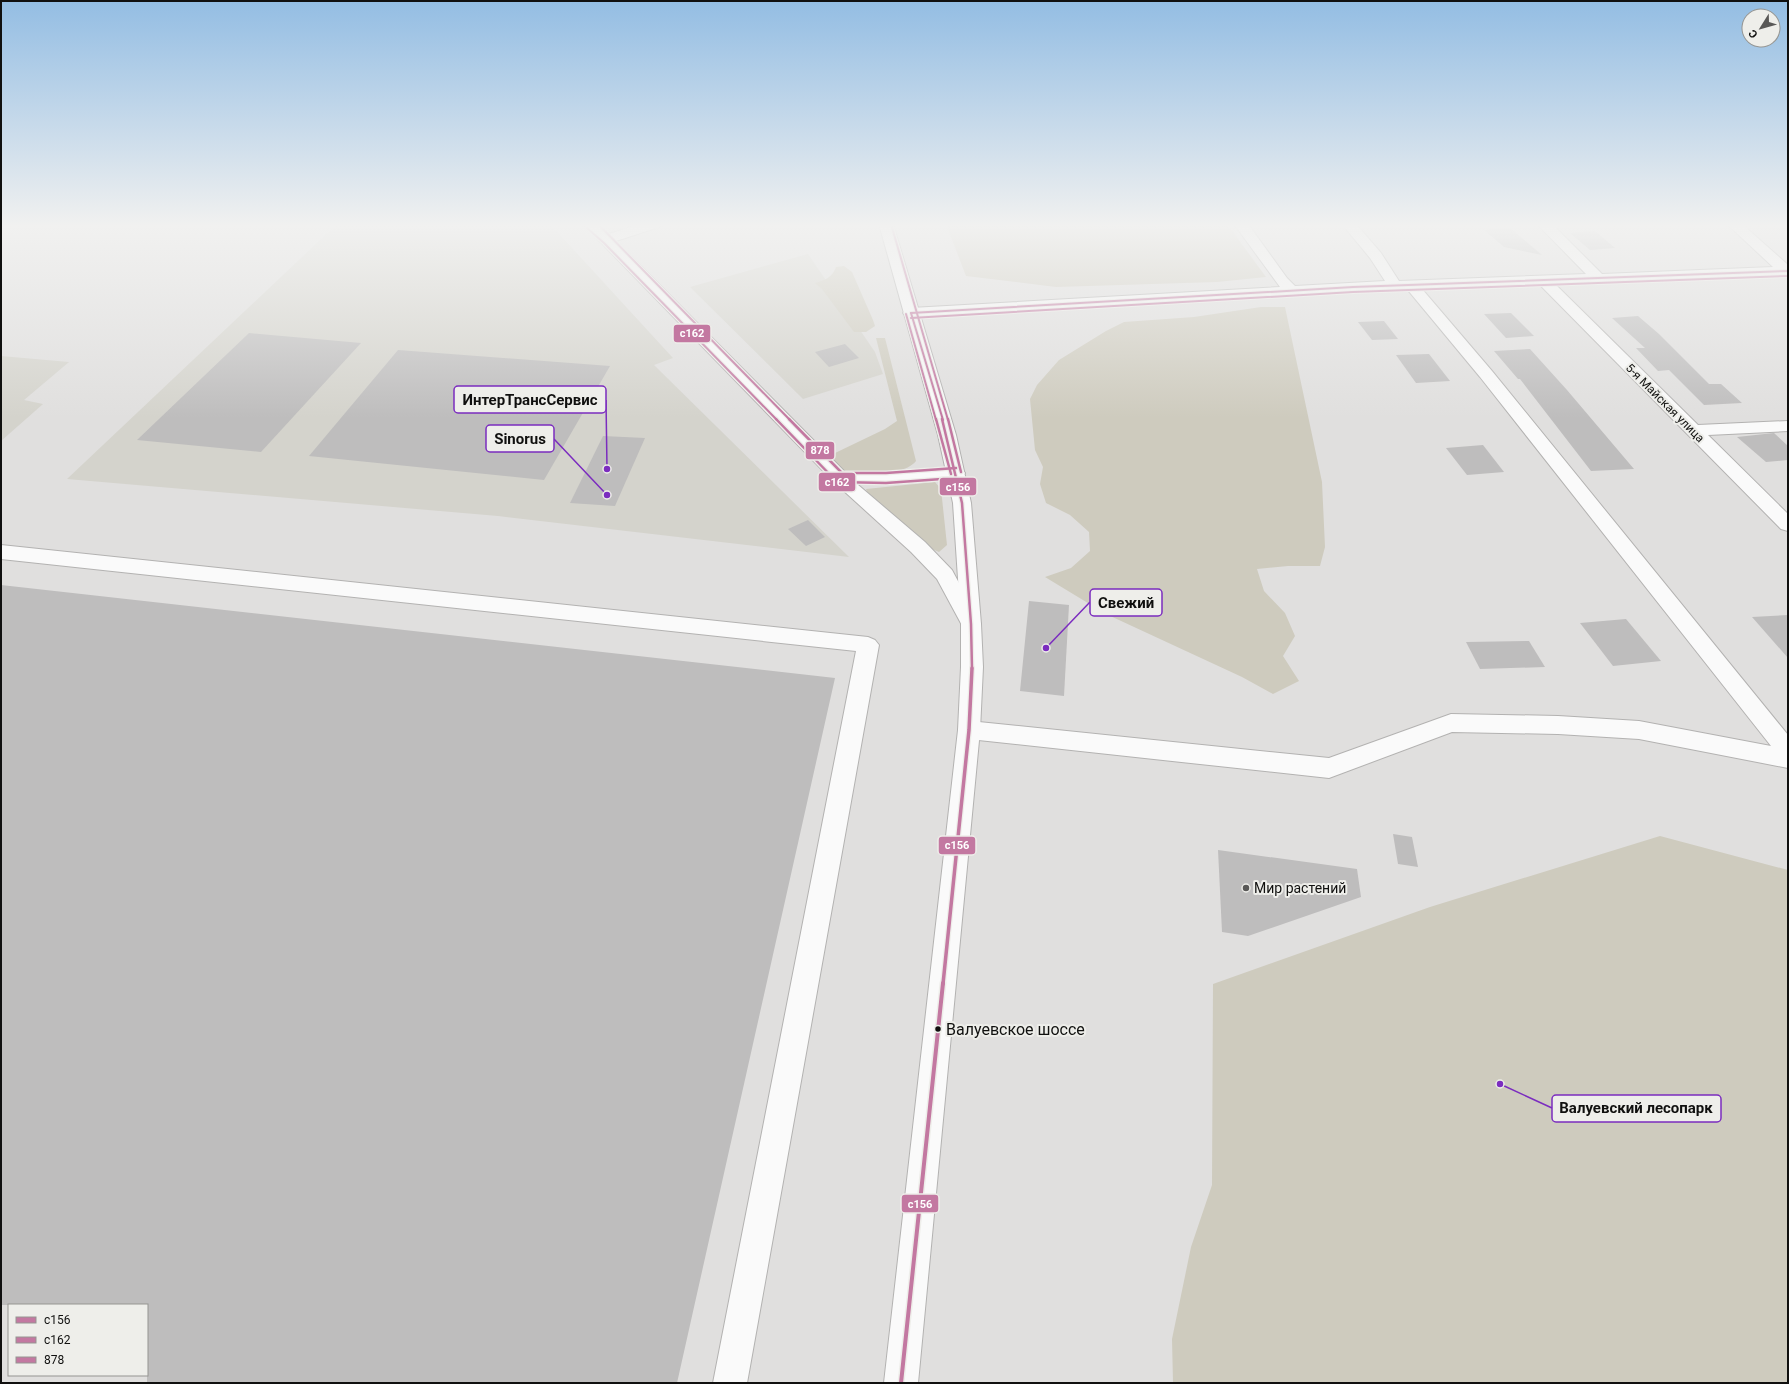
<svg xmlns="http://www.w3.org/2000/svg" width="1789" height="1384" viewBox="0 0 1789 1384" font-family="Roboto,sans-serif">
<rect width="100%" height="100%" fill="#e0dfde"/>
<g fill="#d4d3cc">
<polygon points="337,224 550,224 673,358 654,365 849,557 498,516 67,479"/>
<polygon points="808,254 875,352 883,374 803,399 690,287"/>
<polygon points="1,356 69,362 24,400 43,404 1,441"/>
</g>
<g fill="#cecbbe">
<polygon points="946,224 1227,224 1266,277 1217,282 1056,287 966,276"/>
<path d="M844,266l8,6 21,48 2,6 -9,6h-12l-32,-43 -7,-6c10,-3 17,-5 21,-16z"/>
<polygon points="1261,307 1285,307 1322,482 1325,547 1320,566 1288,566 1257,569 1264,591 1285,613 1295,636 1283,656 1299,681 1273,694 1242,677 1106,614 1045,577 1071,568 1090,551 1089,532 1070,515 1046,503 1040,484 1043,467 1035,450 1030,399 1037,385 1059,360 1106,331 1124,322 1194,317"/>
<path d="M876,338h9l31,123c-13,16 -50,12 -69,12 -8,-4 -13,-11 -14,-19l52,-25 12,-8z"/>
<polygon points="935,482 941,489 947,545 939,552 932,549 867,492 866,489"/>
<polygon points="1660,836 1788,870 1788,1383 1173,1383 1172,1339 1191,1247 1212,1185 1213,984 1430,907"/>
</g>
<g fill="#bebdbd">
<polygon points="1510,228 1542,255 1504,247 1484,230"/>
<polygon points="1595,231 1615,248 1590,250 1570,233"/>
<polygon points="1511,313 1534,336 1506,338 1484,314"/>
<polygon points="1638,316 1659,334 1709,384 1721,384 1742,403 1704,405 1669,370 1658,371 1636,348 1645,348 1612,318"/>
<polygon points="1384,321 1398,339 1372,340 1358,322"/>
<polygon points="249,333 361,343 261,452 137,440"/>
<polygon points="845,344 859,358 829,367 815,352"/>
<polygon points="1530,349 1567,390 1634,469 1591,471 1520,379 1518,379 1494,351"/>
<polygon points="398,350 610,366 544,480 309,456"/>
<polygon points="1429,354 1450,381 1416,383 1396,355"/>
<polygon points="1774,433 1788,446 1788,460 1766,462 1737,437"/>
<polygon points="603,436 645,438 615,506 570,503"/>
<polygon points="1483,445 1504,472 1467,475 1446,448"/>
<polygon points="808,520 825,537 806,546 788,529"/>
<polygon points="1,585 835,678 677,1383 147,1383 147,1305 1,1305"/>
<polygon points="1029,601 1069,605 1064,696 1020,691"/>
<polygon points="1788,615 1788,658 1752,617"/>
<polygon points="1626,619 1661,661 1613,666 1580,623"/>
<polygon points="1529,641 1545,667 1480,669 1466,642"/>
<polygon points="1393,834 1412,837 1418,867 1398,864"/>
<polygon points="1218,850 1357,869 1361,897 1248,936 1222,932"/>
</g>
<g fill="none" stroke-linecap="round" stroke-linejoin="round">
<g stroke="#b3b2b1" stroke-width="2">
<g id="minor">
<polygon points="583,224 598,224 609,234 640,224 661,224 659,227 616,241 845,472 886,472 956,467 962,469 965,473 962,477 956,479 886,484 857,484 925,542 952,570 981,624 978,629 971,631 964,629 937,579 911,552 834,482"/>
<polygon points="1234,224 1248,224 1287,278 1295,286 1385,281 1370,258 1342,224 1356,224 1381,253 1399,281 1586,274 1537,224 1552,224 1602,274 1773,267 1727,224 1742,224 1788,265 1788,277 1782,275 1555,284 1698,425 1788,421 1788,431 1708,435 1788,514 1788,531 1781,529 1539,284 1422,289 1492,371 1788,735 1788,768 1639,739 1558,734 1452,732 1329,778 969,739 961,736 958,730 961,724 969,721 1329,758 1451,714 1558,716 1639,721 1771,746 1480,377 1407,289 911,318 906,316 903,313 906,310 911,308 1280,287"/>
<polygon points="1,545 868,637 875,640 879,645 747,1383 713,1383 856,651 1,559"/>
</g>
</g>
<g stroke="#b3b2b1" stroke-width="2">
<polygon id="major" points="879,224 893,224 956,435 971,503 981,624 983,667 980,730 918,1383 884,1383 958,730 961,667 961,624 953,503 938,435"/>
</g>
<use href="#minor" fill="#fafafa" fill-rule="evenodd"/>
<use href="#major" fill="#fafafa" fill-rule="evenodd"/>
<g stroke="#eeeeea" stroke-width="4">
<g id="bus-1-far3">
<polyline points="911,313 1353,287 1788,271"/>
<polyline points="911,313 943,420"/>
</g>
</g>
<g stroke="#eeeeea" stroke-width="5">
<polyline id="bus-1-far2" points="942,419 962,503 971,624 972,669"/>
</g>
<g stroke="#eeeeea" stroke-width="6">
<polyline id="bus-1-far1" points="943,984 969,730 972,668"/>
</g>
<g stroke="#eeeeea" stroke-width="7">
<polyline id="bus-1" points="901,1383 943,983"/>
</g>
<g stroke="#eeeeea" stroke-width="4">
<g id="bus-2-far1">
<polyline points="587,228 604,243 777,420"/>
<polyline points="906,314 936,420"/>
<polyline points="911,318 1353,292 1788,276"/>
</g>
</g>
<g stroke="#eeeeea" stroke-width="5">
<g id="bus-2">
<polyline points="776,419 837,482 886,483 956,478"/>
<polyline points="936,419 951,474"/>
</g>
</g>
<g stroke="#eeeeea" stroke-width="4">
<g id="bus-3-far1">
<polyline points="598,224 790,420"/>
<polyline points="891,224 948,420"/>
</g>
</g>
<g stroke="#eeeeea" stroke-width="5">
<g id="bus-3">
<polyline points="789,419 842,473 886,473 956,468"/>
<polyline points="948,419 961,472"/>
</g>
</g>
<use href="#bus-1-far3" stroke="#c378a1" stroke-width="2"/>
<use href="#bus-1-far2" stroke="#c378a1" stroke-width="2.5"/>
<use href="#bus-1-far1" stroke="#c378a1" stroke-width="3.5"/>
<use href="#bus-1" stroke="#c378a1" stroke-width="4"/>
<use href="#bus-2-far1" stroke="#c378a1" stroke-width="2"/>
<use href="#bus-2" stroke="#c378a1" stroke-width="2.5"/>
<use href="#bus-3-far1" stroke="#c378a1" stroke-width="2"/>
<use href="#bus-3" stroke="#c378a1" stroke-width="2.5"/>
</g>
<linearGradient id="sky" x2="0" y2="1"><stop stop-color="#93bde3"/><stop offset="0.54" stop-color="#f1f1f0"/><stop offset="1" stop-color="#f1f1f0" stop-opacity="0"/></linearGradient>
<rect width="1789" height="418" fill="url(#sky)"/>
<circle fill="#595857" stroke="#eeeeea" stroke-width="1.5" cx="1246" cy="888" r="4"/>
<circle fill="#10100f" stroke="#eeeeea" stroke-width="1.5" cx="938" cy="1029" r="3.5"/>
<g text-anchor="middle" stroke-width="4" stroke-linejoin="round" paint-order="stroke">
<g font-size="12" fill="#10100f" stroke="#eeeeea">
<text transform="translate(1665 403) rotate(45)" y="4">5-я Майская улица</text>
</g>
<g font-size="14" fill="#10100f" stroke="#eeeeea" text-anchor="start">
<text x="1254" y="893">Мир растений</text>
</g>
<g font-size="16" fill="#10100f" stroke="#eeeeea" text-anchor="start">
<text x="946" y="1035">Валуевское шоссе</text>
</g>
</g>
<path fill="none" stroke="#7b2cbf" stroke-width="1.5" d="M607 469L606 400M607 495L554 439M1046 648L1090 602M1500 1084L1552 1108"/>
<g fill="#7b2cbf" stroke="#eeeeea" stroke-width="1.5">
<circle cx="607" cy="469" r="4"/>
<circle cx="607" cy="495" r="4"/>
<circle cx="1046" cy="648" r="4"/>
<circle cx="1500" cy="1084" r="4"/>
</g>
<g fill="#eeeeea" stroke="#7b2cbf" stroke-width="1.5">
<rect x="454" y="386" width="152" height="27" rx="4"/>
<rect x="486" y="425" width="68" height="27" rx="4"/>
<rect x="1090" y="589" width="72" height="27" rx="4"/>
<rect x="1552" y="1095" width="169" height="27" rx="4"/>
</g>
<g font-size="15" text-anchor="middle" font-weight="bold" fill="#10100f">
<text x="530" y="405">ИнтерТрансСервис</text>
<text x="520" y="444">Sinorus</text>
<text x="1126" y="608">Свежий</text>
<text x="1636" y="1113">Валуевский лесопарк</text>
</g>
<g stroke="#eeeeea" stroke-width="1.5">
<rect x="673" y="324" width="38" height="19" rx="4" fill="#c378a1"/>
<rect x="805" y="441" width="30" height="19" rx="4" fill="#c378a1"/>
<rect x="818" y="472" width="38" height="20" rx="4" fill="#c378a1"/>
<rect x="939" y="477" width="38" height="19" rx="4" fill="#c378a1"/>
<rect x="938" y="836" width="38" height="19" rx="4" fill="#c378a1"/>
<rect x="901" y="1194" width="38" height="19" rx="4" fill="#c378a1"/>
</g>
<g font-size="11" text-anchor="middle" font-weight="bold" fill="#fff">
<text x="692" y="337">с162</text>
<text x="820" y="454">878</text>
<text x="837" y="486">с162</text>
<text x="958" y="491">с156</text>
<text x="957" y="849">с156</text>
<text x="920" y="1208">с156</text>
</g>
<rect width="1789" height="1384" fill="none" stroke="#10100f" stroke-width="4"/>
<rect x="8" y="1304" width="140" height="72" fill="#eeeeea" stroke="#959592"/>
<rect x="16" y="1317" width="20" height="6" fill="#c378a1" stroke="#959592"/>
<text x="44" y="1324" font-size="12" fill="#10100f">с156</text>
<rect x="16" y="1337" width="20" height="6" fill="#c378a1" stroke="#959592"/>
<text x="44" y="1344" font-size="12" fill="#10100f">с162</text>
<rect x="16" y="1357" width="20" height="6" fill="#c378a1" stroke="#959592"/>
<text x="44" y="1364" font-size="12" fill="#10100f">878</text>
<g transform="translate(1761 28) rotate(233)"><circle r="19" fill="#eeeeea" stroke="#959592"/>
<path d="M0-3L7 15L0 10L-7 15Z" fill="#595857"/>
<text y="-6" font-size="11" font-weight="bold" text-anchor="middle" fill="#10100f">С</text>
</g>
</svg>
